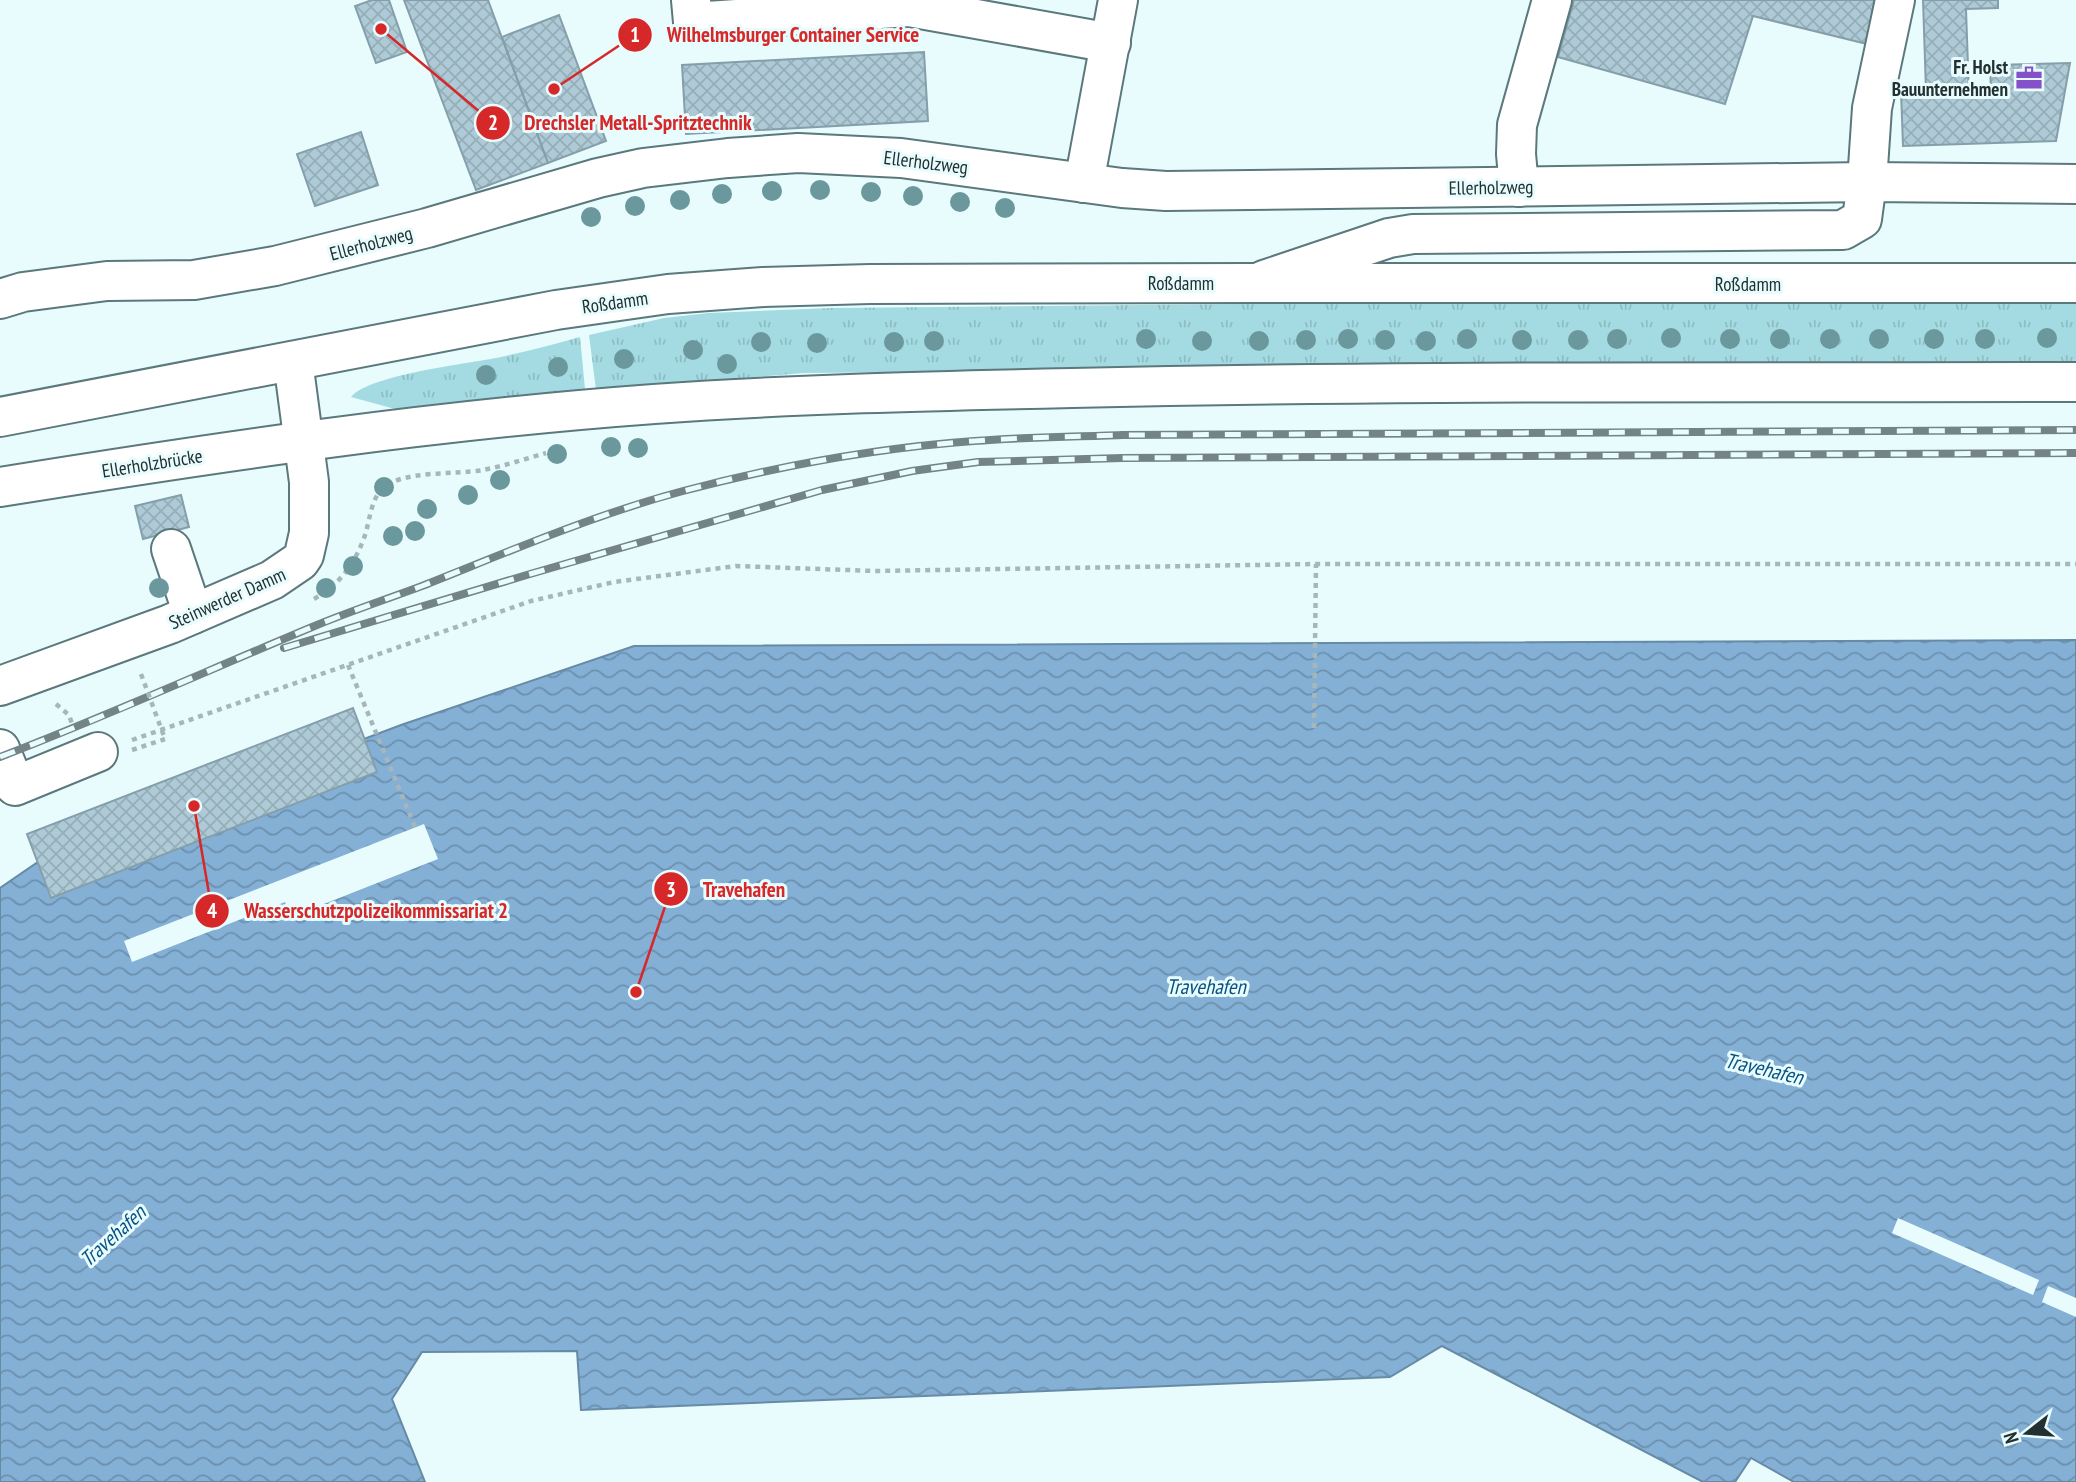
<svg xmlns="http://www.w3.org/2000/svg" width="2076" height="1482" viewBox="0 0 2076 1482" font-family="'PT Sans Narrow',sans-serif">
<defs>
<pattern id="grass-tufts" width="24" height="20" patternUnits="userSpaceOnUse" patternTransform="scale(1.75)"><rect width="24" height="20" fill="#a4dbe3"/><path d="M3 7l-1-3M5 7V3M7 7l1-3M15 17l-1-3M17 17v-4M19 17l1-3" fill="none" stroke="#8dbcc3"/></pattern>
<pattern id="water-waves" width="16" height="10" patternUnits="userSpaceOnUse" patternTransform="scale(1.75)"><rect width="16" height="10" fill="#84b0d6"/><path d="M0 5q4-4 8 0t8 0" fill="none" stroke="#6c90ae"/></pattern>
<pattern id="building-cross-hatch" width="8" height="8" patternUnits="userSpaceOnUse" patternTransform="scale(1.75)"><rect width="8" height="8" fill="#aecad6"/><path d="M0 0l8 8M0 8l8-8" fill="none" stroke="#95aeb8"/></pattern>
</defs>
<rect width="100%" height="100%" fill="#e8fcfe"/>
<g fill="url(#grass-tufts)">
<polygon points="2076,302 2076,363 804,373 596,390 589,335 664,318 709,313 832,308 1241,304"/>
<path d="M580,337l5,52 -190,20 -44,-12c18,-22 114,-33 145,-39 28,-6 56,-13 84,-21z"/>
</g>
<polygon fill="url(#water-waves)" stroke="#678aa5" stroke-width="2" points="2076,640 2076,1482 1794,1482 1751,1458 1735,1482 1703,1482 1442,1346 1390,1377 581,1410 577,1351 422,1352 392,1399 425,1482 0,1482 0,888 38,862 401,725 634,646"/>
<g fill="#e8fcfe">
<polygon points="424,824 438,859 291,917 285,902 132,962 124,941"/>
<polygon points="1898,1218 2039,1280 2033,1295 1892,1233"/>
<polygon points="2048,1286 2076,1298 2076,1317 2042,1302"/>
</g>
<g fill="url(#building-cross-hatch)" stroke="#849faa" stroke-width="2">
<polygon points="372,0 389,0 407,52 376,63 355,6"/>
<polygon points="404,0 488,0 548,163 476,190"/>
<polygon points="1574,0 1883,0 1875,46 1753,16 1725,104 1558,57"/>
<polygon points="1923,0 1998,0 1998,8 1966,9 1969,94 1991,94 1990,65 2070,63 2056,141 1903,146 1901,91 1926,91"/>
<polygon points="559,15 606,141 548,163 502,37"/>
<polygon points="924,52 928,121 686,134 682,65"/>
<polygon points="361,132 378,185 315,206 297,154"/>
<polygon points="181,495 189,527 143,539 135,506"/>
<polygon points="353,708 377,772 51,898 27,834"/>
</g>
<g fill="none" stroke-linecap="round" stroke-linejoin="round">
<g stroke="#5b787c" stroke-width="42">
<g id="minor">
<polyline points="691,0 693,22 909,7 1111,43"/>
<polyline points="1084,183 1118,0"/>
<polyline points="1519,187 1516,154 1517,125 1552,0"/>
<polyline points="1264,280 1389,238 1413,234 1843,230 1862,219 1867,182 1872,108 1895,0"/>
<polyline points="0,299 23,292 107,281 194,280 275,266 427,228 598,178 643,168 728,158 798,153 901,158 1122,188 1166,191 1867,182 2076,184"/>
<polyline points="171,549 193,614"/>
<polyline points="0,686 170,624 272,580 300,561 304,555 309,533 309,482 293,361"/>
<polyline points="0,749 15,786 98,752"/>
</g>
</g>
<g stroke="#5b787c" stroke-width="42">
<g id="major">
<polyline points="0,417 556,310 668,294 763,287 870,284 1255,283 2076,283"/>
<path d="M0,487c217,-35 434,-67 654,-83 139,-10 278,-13 418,-16 334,-8 669,-5 1004,-6"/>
</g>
</g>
<g stroke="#a6b7b9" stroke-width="4.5" stroke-dasharray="5 5" stroke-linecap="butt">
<path d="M314,599c25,-14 40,-34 50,-61 6,-16 6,-38 19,-50 20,-18 73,-13 100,-18 21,-4 42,-11 63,-17"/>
<polyline points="348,665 415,827"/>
<polyline points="56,704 69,715 72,724"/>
<polyline points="1314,728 1316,564"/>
<polyline points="132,740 531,601 614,582 736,566 875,571 1316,564 2076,564"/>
<polyline points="132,750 165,739"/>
</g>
<use href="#minor" stroke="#fff" stroke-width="38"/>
<use href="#major" stroke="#fff" stroke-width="38"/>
<g stroke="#748486" stroke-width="8">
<g id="rail">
<polyline points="284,648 530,574 822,490 912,471 978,462 1122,458 2076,453"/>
<path d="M0,757c107,-41 211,-88 317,-132 34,-14 70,-26 105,-39 86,-34 171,-71 261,-95 95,-25 193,-43 291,-50 49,-4 98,-4 148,-6l954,-5"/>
</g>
</g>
<use href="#rail" stroke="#e8fcfe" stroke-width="5" stroke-dasharray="16" stroke-linecap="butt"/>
<polyline stroke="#a6b7b9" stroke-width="4.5" stroke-dasharray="5 5" stroke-linecap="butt" points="141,674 165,739"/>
</g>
<g fill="#6a989d">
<circle cx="820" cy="190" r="10"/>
<circle cx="772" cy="191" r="10"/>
<circle cx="871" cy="192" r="10"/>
<circle cx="722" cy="194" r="10"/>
<circle cx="913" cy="196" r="10"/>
<circle cx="680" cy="200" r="10"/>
<circle cx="960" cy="202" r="10"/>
<circle cx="635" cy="206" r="10"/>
<circle cx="1005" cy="208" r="10"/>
<circle cx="591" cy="217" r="10"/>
<circle cx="1671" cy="338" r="10"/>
<circle cx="2047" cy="338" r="10"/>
<circle cx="1146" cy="339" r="10"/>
<circle cx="1348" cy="339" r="10"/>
<circle cx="1467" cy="339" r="10"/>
<circle cx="1617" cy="339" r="10"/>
<circle cx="1730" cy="339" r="10"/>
<circle cx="1780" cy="339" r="10"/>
<circle cx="1830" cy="339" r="10"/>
<circle cx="1879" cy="339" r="10"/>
<circle cx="1934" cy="339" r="10"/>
<circle cx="1985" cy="339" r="10"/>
<circle cx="1306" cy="340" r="10"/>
<circle cx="1385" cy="340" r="10"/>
<circle cx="1522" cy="340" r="10"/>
<circle cx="1578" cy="340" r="10"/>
<circle cx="934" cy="341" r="10"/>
<circle cx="1202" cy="341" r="10"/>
<circle cx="1259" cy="341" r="10"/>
<circle cx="1426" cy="341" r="10"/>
<circle cx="761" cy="342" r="10"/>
<circle cx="894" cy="342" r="10"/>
<circle cx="817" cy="343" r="10"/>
<circle cx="693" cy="350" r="10"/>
<circle cx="624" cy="359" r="10"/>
<circle cx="727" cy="364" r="10"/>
<circle cx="558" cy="367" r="10"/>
<circle cx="486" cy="375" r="10"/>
<circle cx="611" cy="447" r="10"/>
<circle cx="638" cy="448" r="10"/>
<circle cx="557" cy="454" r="10"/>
<circle cx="500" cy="480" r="10"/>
<circle cx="384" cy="487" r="10"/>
<circle cx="468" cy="495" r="10"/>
<circle cx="427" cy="509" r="10"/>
<circle cx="415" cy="531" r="10"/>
<circle cx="393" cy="536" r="10"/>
<circle cx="353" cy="566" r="10"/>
<circle cx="159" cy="588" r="10"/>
<circle cx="326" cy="588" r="10"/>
</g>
<defs>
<g id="office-bare" transform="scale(2.1)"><path d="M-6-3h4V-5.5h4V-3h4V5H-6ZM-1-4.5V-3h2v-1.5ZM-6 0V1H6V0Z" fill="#8551c9" stroke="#e8fcfe" stroke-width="2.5" paint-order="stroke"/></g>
</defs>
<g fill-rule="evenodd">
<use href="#office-bare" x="2029" y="78"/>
</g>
<g text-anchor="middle" stroke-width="6" stroke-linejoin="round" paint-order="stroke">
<g font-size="19" font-weight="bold" fill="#233032" stroke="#e8fcfe" text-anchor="end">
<text x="2008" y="74">Fr. Holst<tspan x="2008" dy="22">Bauunternehmen</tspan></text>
</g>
<g font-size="19" fill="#233032" stroke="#e8fcfe">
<text transform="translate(926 162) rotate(7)" y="7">Ellerholzweg</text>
<text transform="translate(1491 187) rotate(-1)" y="7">Ellerholzweg</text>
<text transform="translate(371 243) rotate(-15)" y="7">Ellerholzweg</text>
<text x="1181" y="290">Roßdamm</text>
<text x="1748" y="291">Roßdamm</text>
<text transform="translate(615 302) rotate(-8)" y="7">Roßdamm</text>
<text transform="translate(152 463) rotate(-9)" y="7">Ellerholzbrücke</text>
<text transform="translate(227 598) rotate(-24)" y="7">Steinwerder Damm</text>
</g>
<g font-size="21" font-style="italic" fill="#085282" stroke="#e8fcfe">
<text x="1206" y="994">Travehafen</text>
<text transform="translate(1764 1069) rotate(13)" y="7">Travehafen</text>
<text transform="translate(113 1236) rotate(-42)" y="7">Travehafen</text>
</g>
</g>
<path fill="none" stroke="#d62828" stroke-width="2.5" d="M554 89L635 35M381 29L493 123M636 992L671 889M194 806L212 911"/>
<g fill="#d62828" stroke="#e8fcfe" stroke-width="2.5">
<circle cx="554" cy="89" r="7"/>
<circle cx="381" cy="29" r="7"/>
<circle cx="636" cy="992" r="7"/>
<circle cx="194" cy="806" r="7"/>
<circle cx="635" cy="35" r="18"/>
<circle cx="493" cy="123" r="18"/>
<circle cx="671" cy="889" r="18"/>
<circle cx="212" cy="911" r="18"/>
</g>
<g font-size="21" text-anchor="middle" font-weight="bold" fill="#fff">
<text x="635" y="42">1</text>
<text x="493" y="130">2</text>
<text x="671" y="897">3</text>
<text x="212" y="918">4</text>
</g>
<g font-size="21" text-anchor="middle" font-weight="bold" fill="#d62828" stroke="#e8fcfe" stroke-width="6" stroke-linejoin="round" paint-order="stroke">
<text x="793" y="42">Wilhelmsburger Container Service</text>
<text x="638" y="130">Drechsler Metall-Spritztechnik</text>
<text x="744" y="897">Travehafen</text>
<text x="376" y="918">Wasserschutzpolizeikommissariat 2</text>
</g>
<g transform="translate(2027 1433) rotate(253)" stroke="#e8fcfe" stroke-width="5" paint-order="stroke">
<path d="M0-5L12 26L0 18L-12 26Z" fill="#233032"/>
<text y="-10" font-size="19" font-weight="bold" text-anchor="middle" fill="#233032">N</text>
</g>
</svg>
